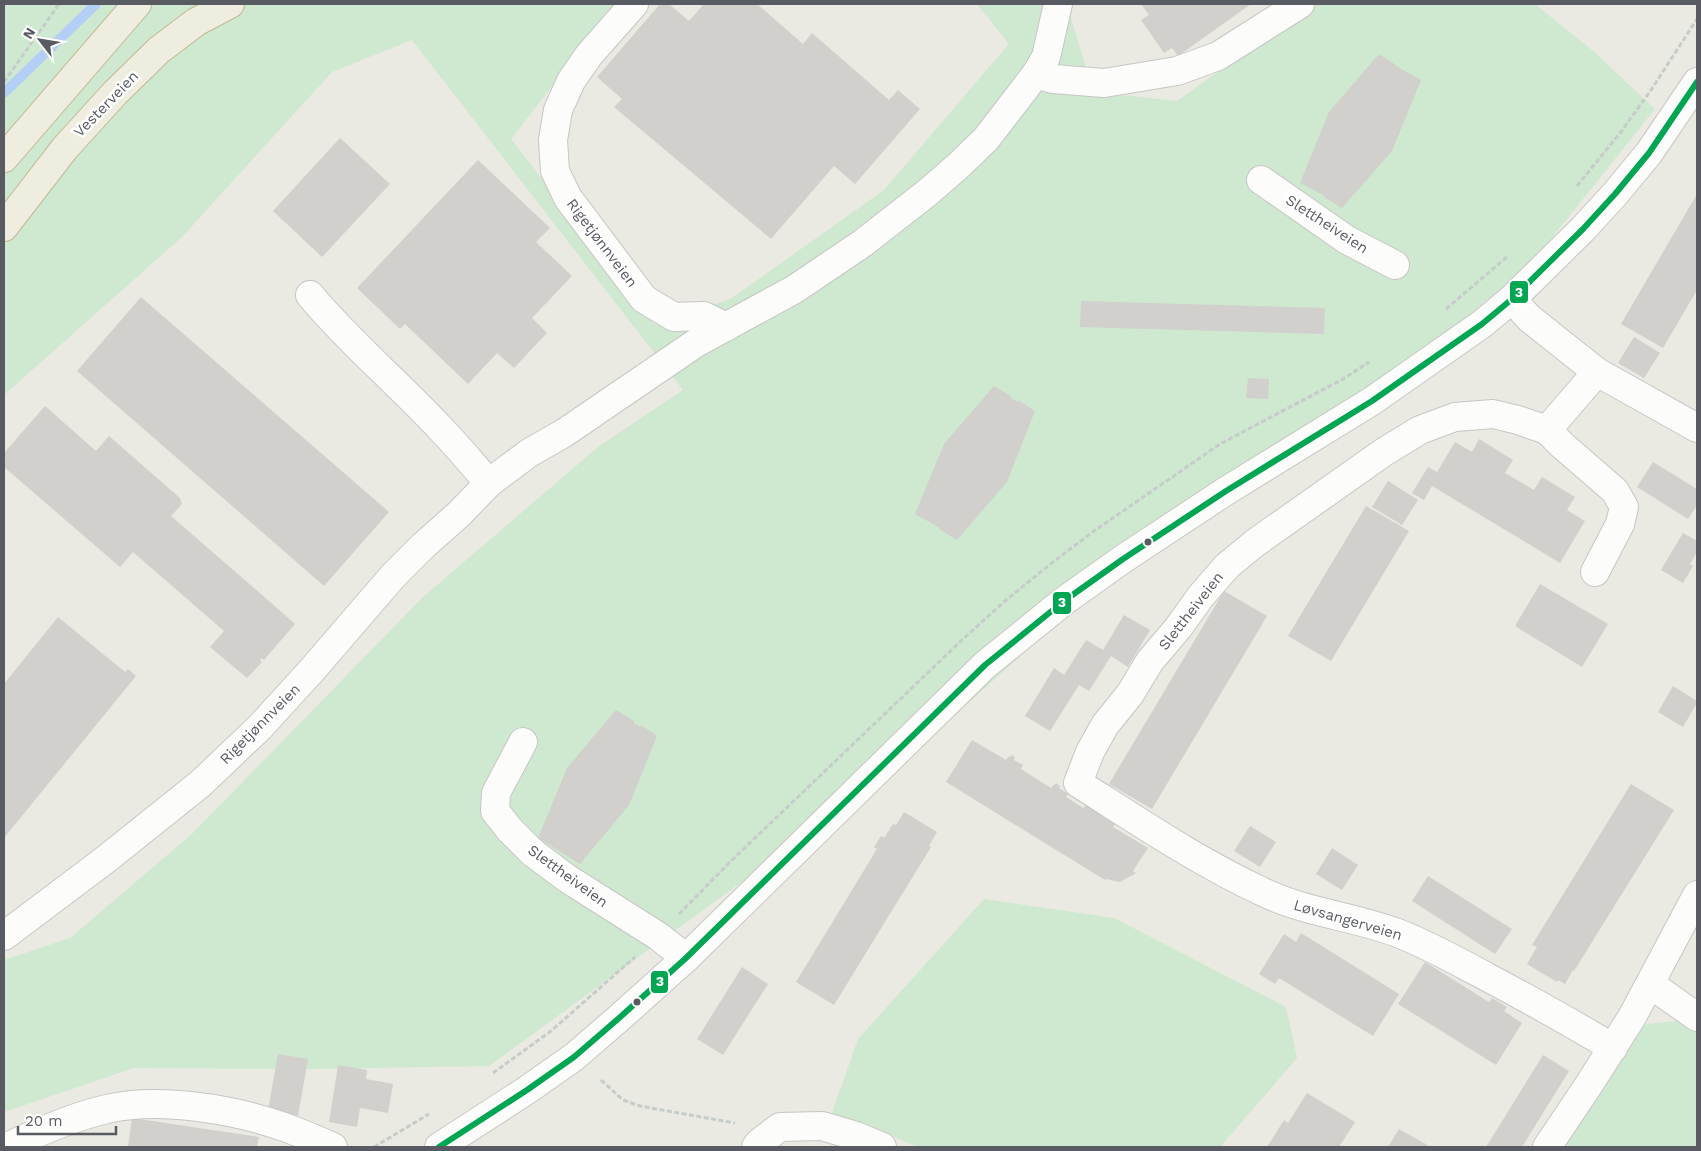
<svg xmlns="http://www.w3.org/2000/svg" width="1701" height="1151" viewBox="0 0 1701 1151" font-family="'Work Sans',sans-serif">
<rect width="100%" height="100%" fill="#eae9e2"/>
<g fill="#cfe8d0">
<polygon points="4,4 630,4 597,29 511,139 656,325 732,298 884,190 1009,44 977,4 1067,4 1093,92 1177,101 1312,4 1535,4 1593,51 1655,109 1535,259 1391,382 1085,598 945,724 798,841 489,1066 314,1069 134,1068 4,1112 4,960 70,938 192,834 423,597 598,447 683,390 412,40 332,72 182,237 4,395"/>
<polygon points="984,899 1114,918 1286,1007 1297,1058 1220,1147 919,1147 832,1113 858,1039"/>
<polygon points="1694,1019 1697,1020 1697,1147 1550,1147 1629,1026"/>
</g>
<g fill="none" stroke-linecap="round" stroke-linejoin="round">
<polyline stroke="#b4cff6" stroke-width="10" points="4,93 96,4"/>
</g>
<g fill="#d1d0cc">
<polygon points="660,4 669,4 689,21 704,4 757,4 803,44 812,33 889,100 898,90 920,109 855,184 834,166 771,239 614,107 622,99 597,77"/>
<polygon points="1141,4 1251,4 1178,56 1172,48 1164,53 1141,20 1149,15"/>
<polygon points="1379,54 1396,65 1396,66 1421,80 1392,151 1342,208 1324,197 1325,196 1300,183 1329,112"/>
<polygon points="340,138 390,184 322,257 273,211"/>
<polygon points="478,160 550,228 536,242 572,276 532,318 547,333 514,368 497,353 468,384 405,324 400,329 357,288"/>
<polygon points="1697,194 1697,290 1663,348 1621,324"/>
<polygon points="141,297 389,512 324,586 77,371"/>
<polygon points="1081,301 1325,308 1324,334 1080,327"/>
<polygon points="1634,337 1660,353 1644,378 1618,363"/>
<polygon points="1248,378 1269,379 1268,399 1246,398"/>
<polygon points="994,386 1012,397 1011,398 1017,402 1018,400 1035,411 1007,482 957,540 939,529 940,528 915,514 944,444"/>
<polygon points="45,406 96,451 109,436 180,498 182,504 171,516 293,622 295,624 264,660 262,658 260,660 262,662 247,678 210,647 224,631 133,552 120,567 4,467 4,453"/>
<polygon points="1479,439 1513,460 1505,473 1534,490 1542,477 1575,497 1567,510 1585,521 1560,563 1432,486 1424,500 1412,493 1428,467 1437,472 1455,442 1472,452"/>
<polygon points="1653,462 1697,489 1697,505 1688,519 1637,487"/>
<polygon points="1388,481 1418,500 1402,525 1372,507"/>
<polygon points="1366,506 1409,531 1331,661 1288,636"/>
<polygon points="1683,533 1697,541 1697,552 1690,564 1693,566 1683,583 1661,570"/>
<polygon points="1540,584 1608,624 1582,667 1515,626"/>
<polygon points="1224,591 1267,616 1152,809 1109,784"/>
<polygon points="1124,615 1150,630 1128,667 1111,656 1089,691 1079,685 1050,731 1025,716 1054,668 1064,675 1086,640 1103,650"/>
<polygon points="58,617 125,672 128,669 136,676 4,838 4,684"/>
<polygon points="1673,686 1697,701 1697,703 1683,727 1658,712"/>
<polygon points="616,710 634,721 634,723 640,727 641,725 657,736 629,805 580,864 538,838 567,768"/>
<polygon points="972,740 1006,760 1008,757 1010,757 1011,755 1015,757 1014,760 1023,765 1021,769 1051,788 1056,783 1060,786 1059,788 1068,794 1066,797 1083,808 1086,805 1116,823 1113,827 1148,848 1133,871 1136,873 1120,882 1106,879 1105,880 946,782"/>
<polygon points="1631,784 1674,810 1574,971 1573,970 1565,984 1558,980 1557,982 1527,964 1537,947 1532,945"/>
<polygon points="904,812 937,832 929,846 931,847 834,1005 796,982 877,849 874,847 881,836 884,838 893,824 896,825"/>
<polygon points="1250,826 1276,842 1260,867 1234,851"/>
<polygon points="1332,848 1358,865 1342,890 1316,874"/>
<polygon points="1428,876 1512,929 1495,954 1412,901"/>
<polygon points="1301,933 1399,994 1373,1036 1279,978 1275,984 1259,974 1284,934 1296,942"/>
<polygon points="1425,962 1489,1002 1492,998 1507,1007 1504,1011 1522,1023 1496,1065 1398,1004"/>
<polygon points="742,967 768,984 723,1055 697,1039"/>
<polygon points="278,1054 308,1059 298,1116 268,1110"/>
<polygon points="1543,1055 1569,1071 1522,1147 1486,1147"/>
<polygon points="338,1065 367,1070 366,1079 393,1084 388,1113 360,1108 357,1127 329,1122"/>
<polygon points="1307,1093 1355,1122 1339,1147 1267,1147 1284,1120 1288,1123"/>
<polygon points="132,1118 259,1137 257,1147 128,1147"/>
<polygon points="1399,1129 1431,1147 1388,1147"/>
</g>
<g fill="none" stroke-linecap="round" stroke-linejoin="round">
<g stroke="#c7c6c5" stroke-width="30">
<g id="minor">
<polyline points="634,4 589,55 571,81 558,110 553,140 555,171 568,198 644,299 674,317 704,316 726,327"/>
<polyline points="1036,74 1053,79 1104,83 1177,71 1218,56 1300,4"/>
<polyline points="1261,180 1347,240 1395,265"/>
<path d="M310,295c39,47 86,86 128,131 18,18 34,38 51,57"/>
<polyline points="1512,299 1529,318 1597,372 1697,428"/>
<path d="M1597,372l-50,58 -29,-10 -25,-6 -38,3 -35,13 -36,22 -129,91 -28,23 -26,30 -23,32 -28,33 -20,33 -25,31 -15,27 -12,31c60,38 119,78 183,108 42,21 90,25 134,41 32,12 62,29 92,45 43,23 85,46 126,71"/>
<polyline points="1547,430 1562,445 1615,491 1624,507 1620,524 1595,572"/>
<polyline points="523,742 496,793 495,811 510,830 533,853 568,879 658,936 686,958"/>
<polyline points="4,936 105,860 200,784 260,727 312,670 393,576 423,546 459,514 489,483 529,453 564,433 696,343 795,289 863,243 927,193 958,166 986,139 1036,74 1046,57 1058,4"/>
<polyline points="1650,984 1697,1017"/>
<path d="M7,1147c33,-16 65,-30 100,-38 52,-12 127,0 177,18 17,6 33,13 49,20"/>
<polyline points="439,1147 527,1090 574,1057 618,1019 686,958 985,665 1064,601 1123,559 1226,491 1372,401 1482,324 1512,299 1583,229 1615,194 1649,153 1697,82"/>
<polyline points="756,1147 759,1143 780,1127 822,1126 856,1136 882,1147"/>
<polyline points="1547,1147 1588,1086 1632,1017 1697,895"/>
</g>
</g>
<g stroke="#c1ba90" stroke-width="30">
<g id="highway">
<polyline points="4,158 137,4"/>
<polyline points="4,227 65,148 115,93 159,50 196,22 230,4"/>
</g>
</g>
<g stroke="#c5ccca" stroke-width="3" stroke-dasharray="5 2.5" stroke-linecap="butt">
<polyline points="4,82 59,4"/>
<polyline points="1577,186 1620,133 1651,90 1697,19"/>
<polyline points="1446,309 1508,256"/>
<polyline points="679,914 732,860 962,640 1005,601 1048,566 1094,531 1220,444 1343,379 1369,362"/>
<polyline points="493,1073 551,1031 635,957"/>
<polyline points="601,1080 623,1100 640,1106 735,1123"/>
<polyline points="374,1147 429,1114"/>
</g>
<use href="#minor" stroke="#fcfcfb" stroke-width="28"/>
<use href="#highway" stroke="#eeeddf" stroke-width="28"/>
<g stroke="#fff" stroke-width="10">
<polyline id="bus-1" points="439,1147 527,1090 574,1057 618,1019 686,958 985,665 1064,601 1123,559 1226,491 1372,401 1482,324 1512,299 1583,229 1615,194 1649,153 1697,82"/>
</g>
<use href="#bus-1" stroke="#00a651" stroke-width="6"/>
</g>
<g fill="#585b62" stroke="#fff" stroke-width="2">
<circle cx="1148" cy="542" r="4.5"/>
<circle cx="637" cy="1002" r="4.5"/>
</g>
<g text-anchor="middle" stroke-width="5" stroke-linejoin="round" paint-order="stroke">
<g font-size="15" fill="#585b62" stroke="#fff">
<text transform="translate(106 104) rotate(-46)" y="5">Vesterveien</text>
<text transform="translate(1327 224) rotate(33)" y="5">Slettheiveien</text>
<text transform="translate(602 243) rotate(53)" y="5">Rigetjønnveien</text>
<text transform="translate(1191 611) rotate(-52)" y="5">Slettheiveien</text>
<text transform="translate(260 724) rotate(-45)" y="5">Rigetjønnveien</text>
<text transform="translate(568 876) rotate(36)" y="5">Slettheiveien</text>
<text transform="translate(1348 920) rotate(16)" y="5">Løvsangerveien</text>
</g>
</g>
<g stroke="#fff" stroke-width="2">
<rect x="1509" y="280" width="20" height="24" rx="5" fill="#00a651"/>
<rect x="1052" y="591" width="20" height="24" rx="5" fill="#00a651"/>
<rect x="650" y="970" width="19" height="24" rx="5" fill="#00a651"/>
</g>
<g font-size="14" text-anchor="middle" font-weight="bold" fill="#fff">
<text x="1519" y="297">3</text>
<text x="1062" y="607">3</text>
<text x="660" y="986">3</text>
</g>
<rect width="1701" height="1151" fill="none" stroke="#585b62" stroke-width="10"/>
<g transform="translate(40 40) rotate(301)" stroke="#ffffff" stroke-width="4" paint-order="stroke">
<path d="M0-4L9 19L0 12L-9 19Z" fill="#585b62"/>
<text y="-8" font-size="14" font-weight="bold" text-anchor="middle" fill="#585b62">N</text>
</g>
<path d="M18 1126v8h98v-8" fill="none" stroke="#585b62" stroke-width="2.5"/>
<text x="25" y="1126" font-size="15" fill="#585b62" stroke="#ffffff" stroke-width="4" paint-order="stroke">20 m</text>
</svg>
